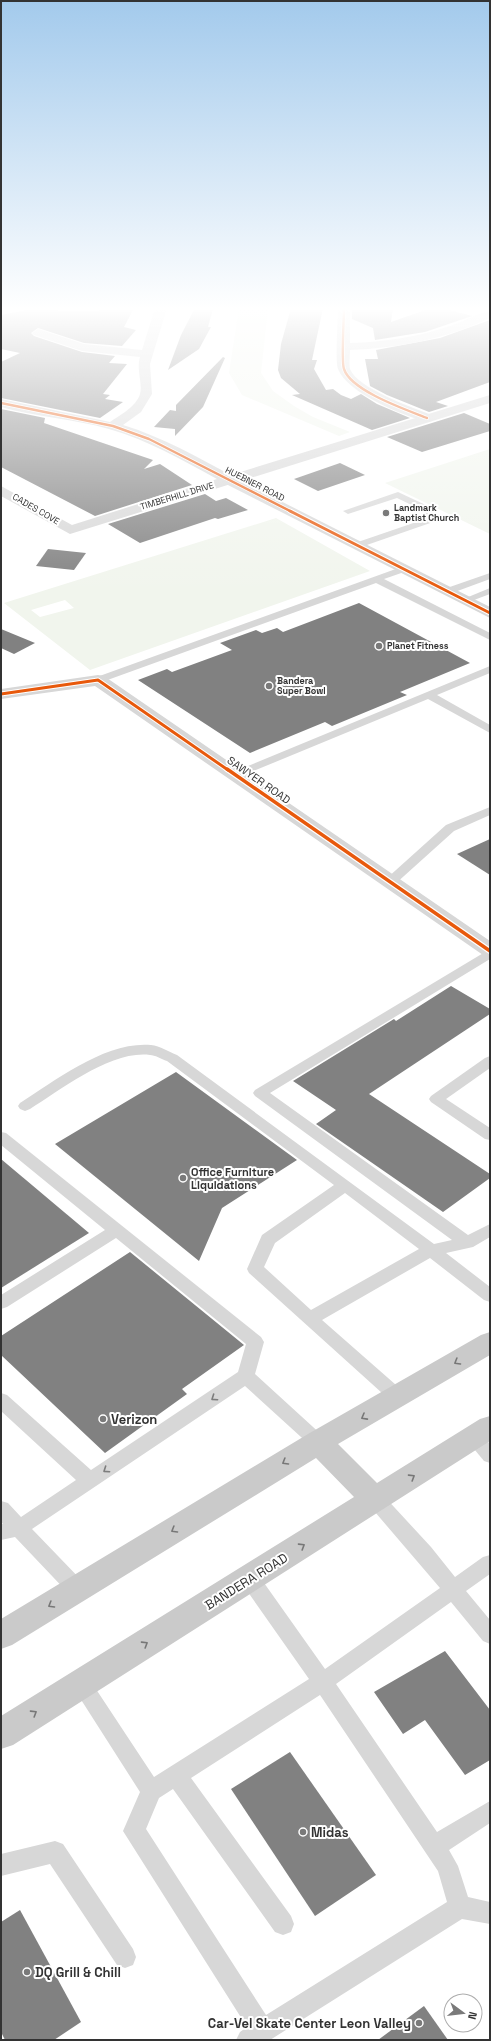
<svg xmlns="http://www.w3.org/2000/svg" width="491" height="2041" viewBox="0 0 491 2041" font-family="'Space Grotesk',sans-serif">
<rect width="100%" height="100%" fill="#fff"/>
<g fill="#f1f5ed" fill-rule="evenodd">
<polygon points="239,308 268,308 261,373 273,391 294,406 313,417 350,432 339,436 242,395 229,373"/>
<polygon points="490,449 490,534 385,483"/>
<path d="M276,518l94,53 -280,99 -86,-67zM65,600l9,8 -34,9 -9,-7z"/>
</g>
<g fill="#818181">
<polygon points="37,308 59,309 58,311 99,311 100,308 134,308 124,327 136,330 122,346 84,343 38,328 31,333 34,336 82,352 115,356 109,363 127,364 103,394 110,395 105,399 123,402 100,418 1,398 1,362 20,353 1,349 1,315"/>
<polygon points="195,308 213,309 208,327 211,327 199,349 168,370 181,335"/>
<polygon points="291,308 323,308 312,360 317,360 314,369 326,390 333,389 341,395 351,399 361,394 377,404 410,418 372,430 292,395 300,394 281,378 278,370 281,344"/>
<polygon points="352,308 393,308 391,322 431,308 441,308 472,316 425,332 375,340 373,328 352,319"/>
<polygon points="490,320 490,382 436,402 448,406 429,412 387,395 370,386 365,359 378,359 376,350 440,338"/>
<polygon points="223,357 225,358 203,407 175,436 175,429 154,427 170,410 176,411 176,405"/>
<polygon points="1,409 45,418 44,423 153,460 144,469 160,464 192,485 95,516 1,467"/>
<polygon points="464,413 490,424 490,431 422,452 387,437"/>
<polygon points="340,463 365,475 318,491 294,479"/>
<polygon points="205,494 216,501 226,498 248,510 218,519 215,518 140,543 108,524"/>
<polygon points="48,549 86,553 74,570 36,566"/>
<polygon points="359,603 470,663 400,692 407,695 332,726 325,722 250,753 138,680 167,669 172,672 232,650 220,643 256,630 262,633 277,628 283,632"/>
<polygon points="1,629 35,643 14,654 1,648"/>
<polygon points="490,839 490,875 457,854"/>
<polygon points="451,986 490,1009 490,1014 369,1094 490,1174 490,1178 443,1212 316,1124 336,1110 293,1081 394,1019 396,1021"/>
<polygon points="176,1072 297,1160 222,1208 199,1261 55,1144"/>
<polygon points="1,1159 89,1233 1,1288"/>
<polygon points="130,1252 244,1345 182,1389 187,1394 105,1453 1,1355 1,1336"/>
<polygon points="445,1651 490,1710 490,1760 465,1775 425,1720 403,1734 374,1692"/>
<polygon points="290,1752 376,1875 315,1916 231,1789"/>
<polygon points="20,1910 81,2022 54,2040 5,2040 1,2032 1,1922"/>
<polygon points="424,2006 448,2040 378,2040"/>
</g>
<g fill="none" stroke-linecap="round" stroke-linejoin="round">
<g fill="#d7d7d7" fill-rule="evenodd">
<polygon points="398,492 430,507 438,519 436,521 361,547 355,547 355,543 428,518 424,511 397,498 348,514 343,511"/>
<polygon points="404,566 407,567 407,571 384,579 490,633 490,640 376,583 102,682 98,683 93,680 94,678"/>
<polygon points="490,573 490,579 452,593 448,594 443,591 444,589"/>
<polygon points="490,588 490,594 466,603 461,600"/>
<polygon points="490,666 490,673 437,695 490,725 490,733 428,699 239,777 235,778 229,775 231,773"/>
<polygon points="490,807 490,815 454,831 394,885 386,885 384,882 386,879 446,825"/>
<path d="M490,949v10l-220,134 198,142 22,-11v13l-17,10 -27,6 44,34v15l-6,-2 -54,-42 -108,62 82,72 3,5 -3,5 -6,2 -6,-2 -143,-129 -2,-4 15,-34 72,-50 -167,-124c-6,-2 -12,-6 -17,-6 -39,-5 -89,35 -120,54l-5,2 -5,-2 -2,-3 2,-3c36,-23 86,-62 131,-58 9,1 18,7 26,10l257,189 18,-4 -197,-144 -2,-3 2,-3zM345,1193l74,56 -108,61 -47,-43 11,-24z"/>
<polygon points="490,1056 490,1068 446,1099 490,1128 490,1140 485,1139 431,1102 429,1099 431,1096 485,1058"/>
<polygon points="1,1132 6,1133 261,1337 264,1342 255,1374 324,1437 327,1442 324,1447 318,1449 312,1447 245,1386 32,1529 85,1584 88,1590 85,1596 78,1598 71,1596 15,1537 1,1540 1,1524 3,1524 1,1522 1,1501 8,1503 21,1517 76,1480 1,1411 1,1393 7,1395 91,1470 238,1372 246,1344 116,1238 7,1307 1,1309 1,1295 105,1230 1,1145"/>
<polygon points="474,1431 480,1433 490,1444 490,1463 484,1461 465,1438 468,1433"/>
<path d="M376,1492l7,3 48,52 24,30 28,-20 7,-2v19l-24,17 24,29v24l-7,-3 -32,-39 -115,82 101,148 53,-31v22l-41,27 9,16 10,31 22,5v22l-28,-5 -192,121h-34l4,-8 7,-5 -124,-196 17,-39 -69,-108 3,-7 7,-2 7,2 66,100 155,-98 -66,-94 -3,-6 3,-6 7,-2 7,2 68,96 115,-81 -71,-83 -2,-5 2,-5zM320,1695l118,176 9,31 -181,113 -120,-186 13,-31 14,-9 102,143 8,3 8,-3 3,-8 -3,-8 -100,-138z"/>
<polygon points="55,1841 63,1844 133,1949 136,1957 133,1965 125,1968 117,1965 50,1864 1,1876 1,1854"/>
</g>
<g fill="#d7d7d7" fill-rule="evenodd">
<path d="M155,308h12l-17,56 2,30 -11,18 -18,13c39,12 75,32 111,52l2,3 -2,3 -164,51 -69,-38v-10l71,39 145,-46c-35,-19 -69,-39 -108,-50 -35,-10 -72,-12 -108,-22v-8l109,23c10,-7 26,-15 30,-28 3,-10 -4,-24 0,-37l-58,-6 -48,-16 -2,-2 6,-4 46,15 58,6z"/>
<path d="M338,308h12v35c34,-1 68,-6 100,-17 13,-4 26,-12 40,-15v7c-44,21 -91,30 -140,32 0,6 -1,14 0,19 7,19 63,39 82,46l1,3 -1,3 -5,1c-23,-6 -80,-29 -89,-53 -3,-8 0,-49 0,-61z"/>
<polygon points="98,675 104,676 490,941 490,957 483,955 95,686 1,699 1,689"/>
</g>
<polygon fill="#d7d7d7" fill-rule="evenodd" points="490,395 490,403 241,481 490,607 490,618 224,483 222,480 224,477"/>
<polygon fill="#cacaca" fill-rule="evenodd" points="490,1332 490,1355 338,1444 377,1483 480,1419 490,1416 490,1441 13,1745 1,1749 1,1716 354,1497 316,1458 12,1645 1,1649 1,1619 308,1434 481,1335"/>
<g stroke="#fff" stroke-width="4">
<g id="cycleway-far2">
<path d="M344,308c0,12 -3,53 0,61 7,22 63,41 83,49"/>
<polyline points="1,403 113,426 149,439 292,512"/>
</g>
</g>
<g stroke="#fff" stroke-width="5">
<g id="cycleway-far1">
<polyline points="290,511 490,613"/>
<polyline points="1,694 98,680 228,770"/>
</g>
</g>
<g stroke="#fff" stroke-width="6">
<polyline id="cycleway" points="227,769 490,951"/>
</g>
<use href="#cycleway-far2" stroke="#e8590c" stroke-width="2.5"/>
<use href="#cycleway-far1" stroke="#e8590c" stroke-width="3"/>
<use href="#cycleway" stroke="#e8590c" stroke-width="3.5"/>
</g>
<defs><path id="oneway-chevron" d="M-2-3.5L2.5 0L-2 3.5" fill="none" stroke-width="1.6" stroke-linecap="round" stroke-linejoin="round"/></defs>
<g stroke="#777">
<use href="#oneway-chevron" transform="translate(457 1362) rotate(149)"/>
<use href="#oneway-chevron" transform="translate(364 1417) rotate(151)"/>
<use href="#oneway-chevron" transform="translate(285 1462) rotate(149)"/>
<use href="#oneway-chevron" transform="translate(412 1477) rotate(-32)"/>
<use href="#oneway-chevron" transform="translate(174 1530) rotate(149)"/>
<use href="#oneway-chevron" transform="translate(302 1546) rotate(-32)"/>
<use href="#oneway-chevron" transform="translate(51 1605) rotate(149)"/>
<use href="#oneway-chevron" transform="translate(145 1644) rotate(-32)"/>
<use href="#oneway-chevron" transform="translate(34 1713) rotate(-32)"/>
</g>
<g stroke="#7d7d7d">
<use href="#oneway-chevron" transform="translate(214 1398) rotate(146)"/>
<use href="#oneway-chevron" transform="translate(106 1470) rotate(146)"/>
</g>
<linearGradient id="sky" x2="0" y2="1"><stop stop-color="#a3caec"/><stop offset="0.52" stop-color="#fff"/><stop offset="1" stop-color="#fff" stop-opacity="0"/></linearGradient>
<rect width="491" height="594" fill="url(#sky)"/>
<g fill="#7a7a7a" stroke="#fff" stroke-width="1.5">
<circle cx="386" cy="513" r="4"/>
<circle cx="379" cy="646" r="4"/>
<circle cx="269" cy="686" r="4"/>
<circle cx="183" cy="1178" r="4"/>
<circle cx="103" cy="1419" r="4"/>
<circle cx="303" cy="1832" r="4"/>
<circle cx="27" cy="1972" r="4"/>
<circle cx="419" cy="2023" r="4"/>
</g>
<g text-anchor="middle" stroke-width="4" stroke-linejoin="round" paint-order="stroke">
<g font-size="9" fill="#333" stroke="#fff">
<text transform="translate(255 484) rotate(27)" y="3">HUEBNER ROAD</text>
<text transform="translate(177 496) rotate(-17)" y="3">TIMBERHILL DRIVE</text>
<text transform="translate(36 509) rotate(30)" y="3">CADES COVE</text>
</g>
<g font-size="9" font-weight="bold" fill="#333" stroke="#fff" text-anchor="start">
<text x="394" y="511">Landmark<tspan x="394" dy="10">Baptist Church</tspan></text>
<text x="387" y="649">Planet Fitness</text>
<text x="277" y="684">Bandera<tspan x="277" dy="10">Super Bowl</tspan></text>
</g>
<g font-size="11" fill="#333" stroke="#fff">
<text transform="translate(259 780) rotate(35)" y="4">SAWYER ROAD</text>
</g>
<g font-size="11" font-weight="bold" fill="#333" stroke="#fff" text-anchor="start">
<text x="191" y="1176">Office Furniture<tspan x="191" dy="13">Liquidations</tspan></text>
</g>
<g font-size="13" font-weight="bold" fill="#333" stroke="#fff" text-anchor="start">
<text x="111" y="1424">Verizon</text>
<text x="311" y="1837">Midas</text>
<text x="35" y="1977">DQ Grill &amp; Chill</text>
<text x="411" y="2028" text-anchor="end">Car-Vel Skate Center Leon Valley</text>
</g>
<g font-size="13" fill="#333" stroke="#fff">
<text transform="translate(246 1581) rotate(-32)" y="5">BANDERA ROAD</text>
</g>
</g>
<rect width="491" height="2041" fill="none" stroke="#333333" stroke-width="4"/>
<g transform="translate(463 2013) rotate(105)"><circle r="19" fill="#ffffff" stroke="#adadad"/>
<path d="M0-3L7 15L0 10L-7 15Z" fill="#7a7a7a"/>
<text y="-6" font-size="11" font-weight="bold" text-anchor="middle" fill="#333333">N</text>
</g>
</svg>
